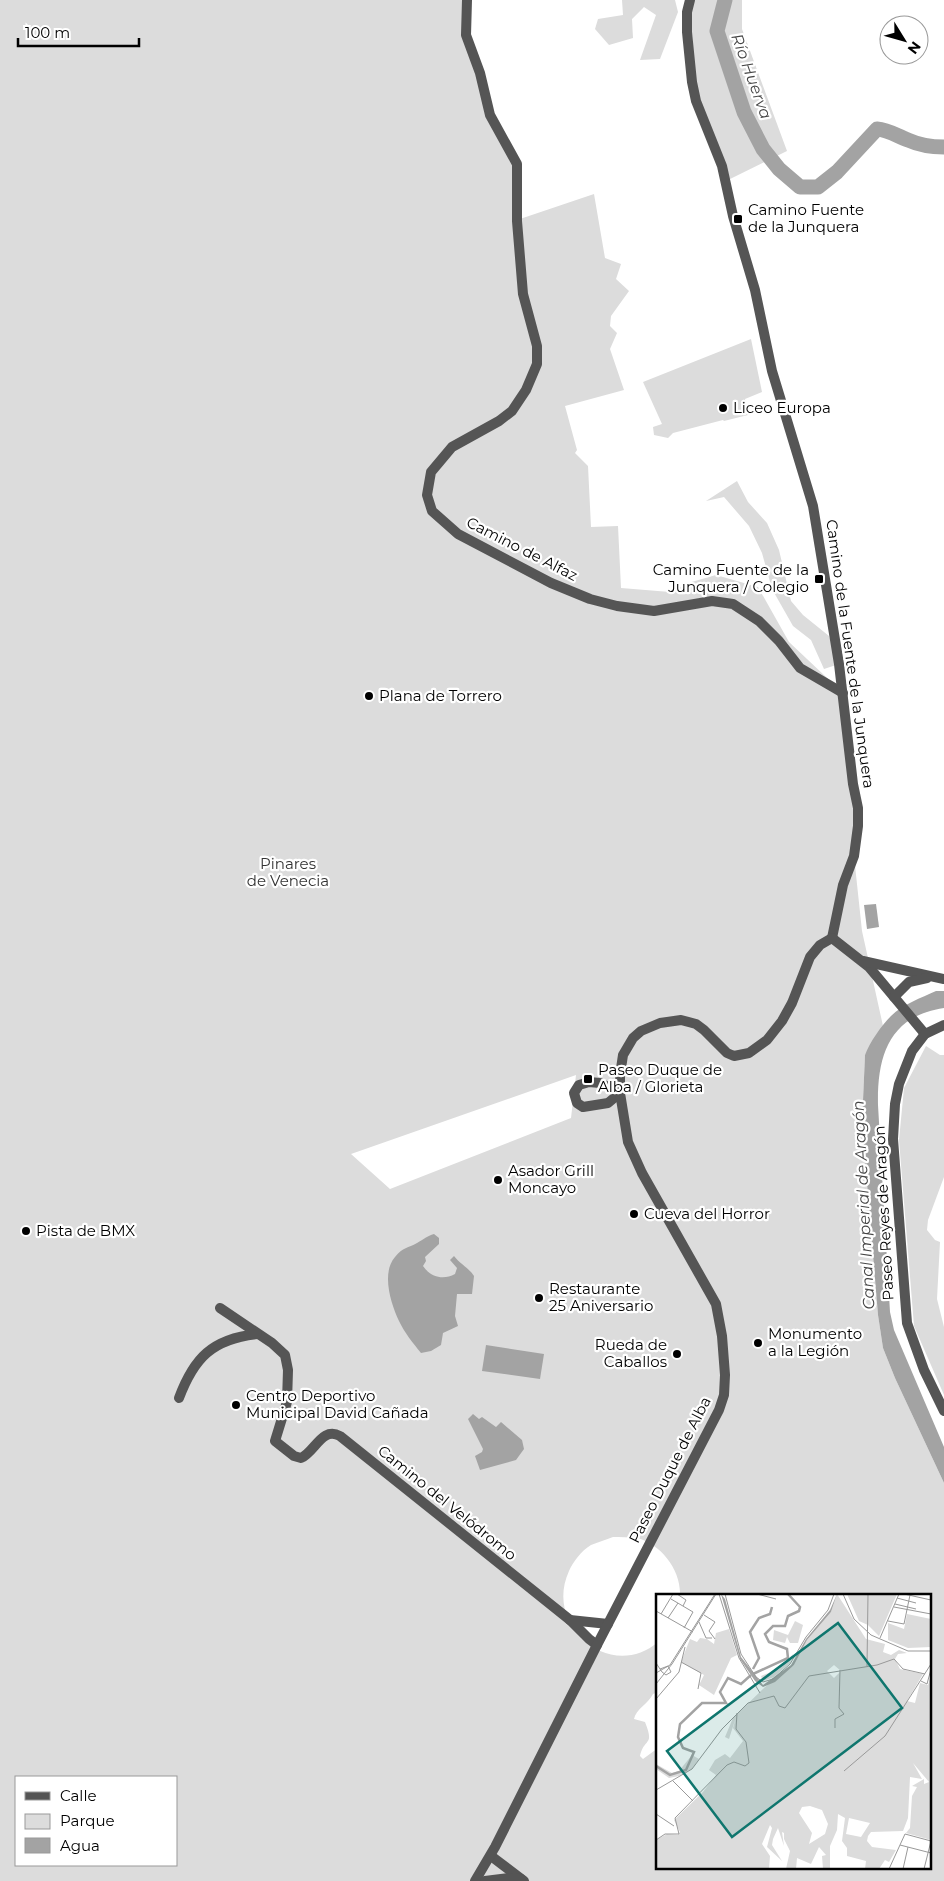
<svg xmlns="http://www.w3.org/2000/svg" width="944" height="1881" viewBox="0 0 944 1881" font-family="Montserrat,sans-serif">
<rect width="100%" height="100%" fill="#fff"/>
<g fill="#dcdcdc" fill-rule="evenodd">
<path d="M0,0h467l-1,35 18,58 33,71v56l77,-26 11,64 16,6 -5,15 13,12 -18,25 -1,10 7,7 -7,16 14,41 -59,16 12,44 -2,3 13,13 3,61 27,-1 3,62 49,4 18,-9 28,-8 42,12 31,55 54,51 10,91 1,72 8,75 21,95 -18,29 -3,68 16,192 5,33 12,30 49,105v398h-944zM576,1075l-5,43 -181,71 -39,-35zM613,1537c7,0 16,0 24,1 24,6 44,32 43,57h250v272h-272v-119l-15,11 -3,-3c4,-19 15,-9 5,-34l-11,-3c2,-10 14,-15 19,-25l5,-2v-50c-46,40 -115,-14 -89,-71 4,-9 12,-20 22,-26 7,-3 15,-5 22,-8zM16,1777h160v88h-160z"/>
<polygon points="622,0 675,0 678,12 660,59 640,60 656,15 644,7 632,19 633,38 609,45 595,29 598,19 623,15"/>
<polygon points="690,0 742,0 742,29 787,151 726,181 696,101"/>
<polygon points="751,339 762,392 745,399 748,415 724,421 723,420 673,433 668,438 654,435 653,427 662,424 643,382"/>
<polygon points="737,481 748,502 767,523 779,550 791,601 803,615 829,636 839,664 824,669 811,640 793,626 772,589 762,553 749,526 724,497 706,501"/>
<polygon points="926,1046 940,1055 944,1055 944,1177 928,1220 927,1230 935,1240 940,1242 937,1299 944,1327 944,1395 914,1326 899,1140 904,1088"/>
</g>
<g fill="#a3a3a3">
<polygon points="876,904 879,927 867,929 864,905"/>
<path d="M936,991h8v17c-55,8 -67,48 -66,97l12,207 4,18 50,117v36l-49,-105 -12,-30 -5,-33 -16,-192 3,-68c5,-13 16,-29 26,-39 12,-12 30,-18 45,-25z"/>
<path d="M434,1234l5,4v6l-14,13 1,4 -3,5c8,12 21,14 32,8l2,-6 -7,-8 4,-4c6,8 15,12 20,20l-2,18h-15l-2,22 3,10 -15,7 -2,12 -10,6 -10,2c-8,-10 -17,-21 -22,-32 -8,-17 -18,-48 -4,-64 8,-10 13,-9 22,-14 7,-4 10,-7 17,-9z"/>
<polygon points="486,1345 544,1354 540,1379 482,1371"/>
<polygon points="473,1414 479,1419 482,1417 496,1427 501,1422 522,1440 524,1449 516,1460 480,1470 475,1456 482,1452 483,1449 468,1419"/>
</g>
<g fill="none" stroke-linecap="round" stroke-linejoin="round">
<path stroke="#a3a3a3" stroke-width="15" d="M725,0l-8,31 27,81 19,37 16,20 21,18h18l19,-15 40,-43c12,1 20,7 31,11 11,5 24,7 36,7"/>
<g stroke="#555" stroke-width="10">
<polyline points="467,0 466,35 480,73 490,115 517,164 517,221 523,294 537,346 537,364 526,390 512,411 499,421 452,447 431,472 427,495 432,511 458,534 551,583 590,599 617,606 654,611 712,601 733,604 759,621 779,641 800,668 843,693"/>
<polyline points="690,0 687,12 687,32 692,82 696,101 722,166 733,216 755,290 772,371 813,506 839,664 853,784 858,808 858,826 854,856 843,885 832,938"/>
<polyline points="832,938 869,967 925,1034"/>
<polyline points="863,961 944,979"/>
<polyline points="894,997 909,982 927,978"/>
<polyline points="944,1025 925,1034 912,1051 899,1084 895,1104 893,1139 907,1323 924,1370 944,1411"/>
<polygon points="589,1082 600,1083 620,1093 608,1103 583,1107 577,1103 574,1093 579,1085"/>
<path d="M220,1308l52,35 13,12 3,15 -1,32 -12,39 19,15 7,2c14,-6 21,-32 39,-22l230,184 19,19 8,6"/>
<path d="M179,1398c15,-40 33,-59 78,-64"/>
<polyline points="570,1620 608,1624"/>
<polyline points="491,1856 524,1881"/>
<polyline points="475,1881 495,1847 597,1645 719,1410 724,1395 725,1375 722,1336 716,1304 642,1173 628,1142 620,1093 620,1075 623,1055 633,1038 641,1031 660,1023 681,1020 696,1024 704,1030 727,1053 734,1056 749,1053 767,1040 782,1021 792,1003 810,957 820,945 832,938"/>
<polyline points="485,1881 509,1878 521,1879"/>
</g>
</g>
<g fill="#000" stroke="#fff" stroke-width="2">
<rect x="733" y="214" width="10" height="10" rx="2.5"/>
<circle cx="723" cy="408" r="5"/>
<rect x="814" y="574" width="10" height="10" rx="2.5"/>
<circle cx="369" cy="696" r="5"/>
<rect x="583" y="1074" width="10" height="10" rx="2.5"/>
<circle cx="498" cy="1180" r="5"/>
<circle cx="634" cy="1214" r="5"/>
<circle cx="26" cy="1231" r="5"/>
<circle cx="539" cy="1298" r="5"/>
<circle cx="758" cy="1343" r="5"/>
<circle cx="677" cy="1354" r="5"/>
<circle cx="236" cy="1405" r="5"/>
</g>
<g text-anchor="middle" stroke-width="4.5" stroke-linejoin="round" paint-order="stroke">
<g font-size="15" fill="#000" stroke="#fff" text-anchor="start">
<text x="748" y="215">Camino Fuente<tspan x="748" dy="17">de la Junquera</tspan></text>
<text x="733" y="413">Liceo Europa</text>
<text x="809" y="575" text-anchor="end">Camino Fuente de la<tspan x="809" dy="17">Junquera / Colegio</tspan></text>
<text x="379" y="701">Plana de Torrero</text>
<text x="598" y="1075">Paseo Duque de<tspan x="598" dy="17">Alba / Glorieta</tspan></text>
<text x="508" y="1176">Asador Grill<tspan x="508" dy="17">Moncayo</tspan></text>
<text x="644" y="1219">Cueva del Horror</text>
<text x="36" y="1236">Pista de BMX</text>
<text x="549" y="1294">Restaurante<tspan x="549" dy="17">25 Aniversario</tspan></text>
<text x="768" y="1339">Monumento<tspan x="768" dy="17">a la Legión</tspan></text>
<text x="667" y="1350" text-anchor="end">Rueda de<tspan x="667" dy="17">Caballos</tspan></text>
<text x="246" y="1401">Centro Deportivo<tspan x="246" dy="17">Municipal David Cañada</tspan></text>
</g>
<g font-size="15" fill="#000" stroke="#fff">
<text transform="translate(522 549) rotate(27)" y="5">Camino de Alfaz</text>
<text transform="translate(850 654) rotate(82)" y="5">Camino de la Fuente de la Junquera</text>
<text transform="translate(884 1213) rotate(-93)" y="5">Paseo Reyes de Aragón</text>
<text transform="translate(670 1470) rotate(-63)" y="5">Paseo Duque de Alba</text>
<text transform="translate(447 1503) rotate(39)" y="5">Camino del Velódromo</text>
</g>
<g font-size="15" fill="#333" stroke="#fff">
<text x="288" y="869">Pinares<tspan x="288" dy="17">de Venecia</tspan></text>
</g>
<g font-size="16" font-style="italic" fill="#444" stroke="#fff">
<text transform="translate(752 76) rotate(70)" y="6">Río Huerva</text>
<text transform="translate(863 1205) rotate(-93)" y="6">Canal Imperial de Aragón</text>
</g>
</g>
<g transform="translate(656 1594)">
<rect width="275" height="275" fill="#fff"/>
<path d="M181,0l29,45 19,5 -2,8 8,3 8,-5 8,3 -9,1 -3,5 5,10 23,5 -16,27 8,2 5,-20 8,2 3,-10v165l-25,-7 4,-5 2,-32 5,-9 -5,-1 12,-7v5l5,-2 -16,-19 9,16 -12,-2 -2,41 -5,13 -32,1 -3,4 -1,5 5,6 24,3 -7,12 -4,-2 -6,9h-14l1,-8 -19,-5v-8l-5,-7 3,-23 -7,-4 -1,16 -7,16v23h-7l-1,-13 4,-1 -7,-8 -8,17 -14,-6 -1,11h-10l4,-18 -6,-12v-6l-2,-1 2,14 -6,-18 -5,11 -1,6 10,16 -15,-14 5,-19 -2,-3 -8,19 8,12 -1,13h-113v-29l11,-6 11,1 2,-3 -6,-12 29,-28 13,-17 -7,-5 6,-10 10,-6 5,4 13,-17 -10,-13 3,-11 -7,22 -4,-2 8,-19 32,-31 29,-22 13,-25 24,-28zM178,71l7,6 -7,7 -7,-7zM154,212l12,4 6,14 -3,10 -16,10 3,-11 -13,-20 3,-6zM193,224l21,5 -9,14 -15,-3zM191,0h50l-18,42 -11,-11 -9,-4zM251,20l24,5v28l-23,1 -20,-8v-17l16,6zM139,27l8,4 -5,18h-8l-3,-6 -2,6 -12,-3 1,-10 14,5zM73,35l8,26 -6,3 -17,37 -15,-10 5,-10 -23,-13 9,-23 7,3 3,-4 7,1 7,5 2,-11zM137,60l-3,9 -16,14 -11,4 -2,-5 18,-7zM36,161l7,4 -7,10 -13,7 -10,2 -13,-9v-5l16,9 7,-2z" fill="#dcdcdc" fill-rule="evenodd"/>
<path d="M65,0l4,5 16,58 22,28 28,-20 15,-26 24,-29 7,-16 -6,18 -24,28 -13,25 -19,17 -12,5 -8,-6 -15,-22z" fill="#a3a3a3"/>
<path fill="none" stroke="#a3a3a3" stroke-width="2.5" d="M97,75l6,-11 -9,-26 9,-14 11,-4 2,-7M97,80l35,-16 -1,-9 -18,-7 -4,-8 8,-8h12l3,-10 11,-5 1,-4 -12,-13M0,172l14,9 16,-5 8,-18 -11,-4 -5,-11 2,-13 22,-21h24l-6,-11 8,-14 13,6 10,-9"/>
<path fill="none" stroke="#999" stroke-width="1" d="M21,0l9,6 -3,6M63,0l20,64 21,35M69,0l16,60 15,23 7,5 10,-3 17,-15 16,-27 22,-27 6,-16M101,0l19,5M187,0l11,25 17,16 37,16h23M248,0l27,6M241,4l19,5M15,5l22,13 -9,16M239,10l21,5M238,13l37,7M0,17l37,21M5,20l12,-20M48,21l11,7 -6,9 6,8M12,24l10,-15M232,27l16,3 6,-29M43,28l7,16h6M224,44l19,-44M25,68l20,11 -3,16M0,69l6,9 4,3 5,-3 -3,-6 -8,3M211,72l1,-72M0,79l14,-8 45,-71M265,87l6,3 4,-15M0,90l16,-20 44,-70M0,105l23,-27 6,-25M179,134v-9l9,-5 -5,-6 1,-38M188,177l41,-35 46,-72M17,187l20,20M0,196l36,-21 30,-40 26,-26 26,-7 5,10 6,2 24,-32 68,-11 17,-6 9,10 22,5M0,220l18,12M0,246l9,-6h14l-4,-16 52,-53 7,-3 11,4 4,-3 -3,-21 -10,-13 1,-16M244,251l31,8M233,275l16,-35 26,7M247,275l5,-22M268,275l7,-28"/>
<path fill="#0f766e" fill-opacity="0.15" stroke="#0f766e" stroke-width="2.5" d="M182,29l64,85 -170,129 -65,-86z"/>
<rect width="275" height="275" fill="none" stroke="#000" stroke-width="2.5"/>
</g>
<rect x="15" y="1776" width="162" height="90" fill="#ffffff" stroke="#999999"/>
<rect x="25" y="1792" width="25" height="8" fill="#555555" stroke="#999999"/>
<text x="60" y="1801" font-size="15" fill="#000000">Calle</text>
<rect x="25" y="1814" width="25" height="15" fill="#dcdcdc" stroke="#999999"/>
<text x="60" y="1826" font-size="15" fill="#000000">Parque</text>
<rect x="25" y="1838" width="25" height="15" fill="#a3a3a3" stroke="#999999"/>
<text x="60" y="1851" font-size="15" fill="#000000">Agua</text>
<g transform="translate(904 40) rotate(127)"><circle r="24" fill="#ffffff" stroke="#999999"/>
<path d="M0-4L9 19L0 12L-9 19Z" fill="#000000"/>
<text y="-8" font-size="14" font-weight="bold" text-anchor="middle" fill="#000000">N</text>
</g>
<path d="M18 38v8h121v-8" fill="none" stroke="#000000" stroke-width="2.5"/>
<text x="25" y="38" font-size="15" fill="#000000" stroke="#ffffff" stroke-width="4" paint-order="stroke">100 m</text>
</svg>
